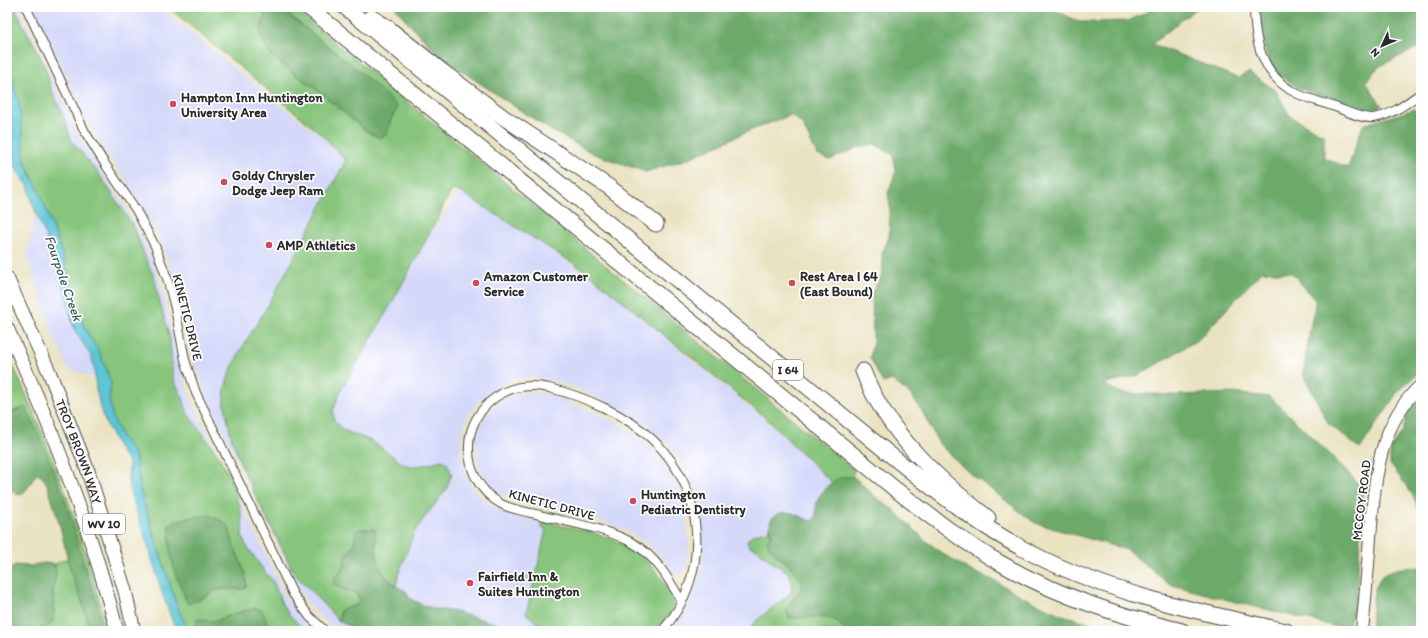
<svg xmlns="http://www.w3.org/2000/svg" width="1428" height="638" viewBox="0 0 1428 638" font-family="Itim,sans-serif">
<rect width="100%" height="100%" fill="#fff"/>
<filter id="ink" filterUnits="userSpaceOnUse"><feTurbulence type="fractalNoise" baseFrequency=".025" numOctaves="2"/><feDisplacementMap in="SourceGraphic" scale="8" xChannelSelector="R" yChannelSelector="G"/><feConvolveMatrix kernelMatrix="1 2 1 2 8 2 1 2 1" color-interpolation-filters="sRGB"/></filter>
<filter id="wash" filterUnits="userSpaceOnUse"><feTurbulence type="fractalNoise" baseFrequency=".012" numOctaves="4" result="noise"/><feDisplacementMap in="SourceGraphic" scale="16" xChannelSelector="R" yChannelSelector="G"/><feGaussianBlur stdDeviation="0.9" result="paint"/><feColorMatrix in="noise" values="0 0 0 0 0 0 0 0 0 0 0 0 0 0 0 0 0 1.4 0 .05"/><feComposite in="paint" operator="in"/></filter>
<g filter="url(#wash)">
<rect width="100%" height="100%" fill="#eae3c2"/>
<g fill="#d4d8f9">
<polygon points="7,7 18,7 78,134 99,168 125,206 144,241 161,284 179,365 193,404 285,595 296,613 314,631 227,631 110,384 68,368 55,339 27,256 35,215 35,209 30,190 23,179 7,160"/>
<polygon points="34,7 159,7 251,82 356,163 325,215 428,238 461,190 611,290 687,356 768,422 834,485 867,631 671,631 683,614 693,594 700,573 703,553 703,533 701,513 692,482 684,466 674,451 659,435 643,422 626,411 576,388 550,380 528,377 510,380 493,389 478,402 468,416 462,433 461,443 462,460 467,478 475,490 486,502 502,512 522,518 592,534 650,631 342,631 327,623 314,610 303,596 207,398 193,360 176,284 158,235 134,192 106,152 88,121"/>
<polygon points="526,392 543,393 555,397 601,415 620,425 638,437 661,459 677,486 686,516 689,541 688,554 686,569 683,573 678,575 674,573 661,557 649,545 625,530 598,520 512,500 500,494 490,485 479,467 476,453 476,440 481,424 488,414 498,403 511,396"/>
</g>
<g fill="#87c57b" stroke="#597853" fill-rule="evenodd">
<path d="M7,7h8l10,22 11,18 10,23 5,19 14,31 6,20 28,34 34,52 15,38 7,15 3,16 12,44 3,39 10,20 5,16 28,38 14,25 10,30 3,21 -1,8 4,9 19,27 8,9 9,23 7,10 16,17h-35l-6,-16 -8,-7 -23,6 -17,7 -20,2 4,8h-12l-11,-25 -28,-87 -8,-27 -6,-38 -14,-18 -8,-18 -4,-17 1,-9 -4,-24 -8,-18 -9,-14 -13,-29 -2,-15 -16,-51 -18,-48 -15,-31 -13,-86 -5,-11zM197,516l28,6 4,4 4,18 12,29 -19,16 -12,2 -15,9 -24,-77 4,-3z"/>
<path d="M168,7h98l-2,10 4,35c36,32 78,56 119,82l4,-15 7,-12 -34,-32 -85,-68h13l562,463 -2,7h-8l-12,6 -64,-63 -181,-148 -125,-79 -10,-3 -10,18 -4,12 -3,3 -42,78 -53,91 -7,19 1,9 9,10 29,11 33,24 9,1 9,-1 19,-5 5,3 5,11 -6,16 -22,28 -10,15 -15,40 -3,13c-15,-13 -22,-23 -20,-44l-22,3 -8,9 -1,11 -11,14 5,9 18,6 3,6 -3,5 -12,3 -5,3 -1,10 -46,-49 -8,-18 -17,-33 -24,-49 -13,-34 -7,-37c0,-33 28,-67 44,-96 26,-48 52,-96 78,-145l-25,-26z"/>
<path d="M7,353c42,89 77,182 100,278h-7c2,-23 -9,-44 -16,-65 -12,-39 -22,-79 -39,-116 -6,-15 -18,-28 -26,-42l-12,7v-20l2,-1 2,-15 -4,-7z"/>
<path d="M545,522c45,10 88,15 116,56 6,8 11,16 14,24 -3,12 -13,21 -21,29h-92l-8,-4 -16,-4 -12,-9 8,-33 -7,-2 1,-6 8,1 10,-45 -5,-2v-1z"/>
<path d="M769,526l4,26 19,16 11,15c-1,7 -8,14 -13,19l30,15 15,3 11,11h-98l10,-12 27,-21 6,-6v-9l-3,-11 -15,-9 -16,-14 -8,-3 -2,-4c2,-9 13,-9 21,-11z"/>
<path d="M67,558c4,16 12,30 16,46 3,9 4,18 9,27h-55l13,-6 4,-14 -1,-21 3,-15 -1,-11z"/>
</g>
<g fill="#6daa6b" stroke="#4c6a4b">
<polygon points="266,7 279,7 364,75 398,107 391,119 387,134 380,138 366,131 313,87 286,68 268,52 260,34"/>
<polygon points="395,7 1051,7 1053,9 1079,22 1128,21 1158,7 1198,7 1152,44 1238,78 1249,72 1276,91 1290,116 1324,135 1324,158 1348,168 1363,125 1415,109 1421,131 1421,370 1397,393 1360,449 1328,423 1303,374 1311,324 1316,301 1292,273 1262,271 1199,339 1139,375 1103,384 1122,393 1176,395 1233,393 1270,397 1341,465 1363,489 1356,606 1349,624 1337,627 1228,600 1169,584 1127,550 1035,523 967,471 939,444 922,411 910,394 892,380 883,383 870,358 873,342 872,293 883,273 882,254 889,237 890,207 888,193 896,171 893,155 875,144 859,147 830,160 817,155 802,124 791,115 749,131 687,159 646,172 594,154 547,128 442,58 410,25"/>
<polygon points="1259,7 1421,7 1421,46 1378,67 1366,82 1382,106 1368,111 1337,103 1297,87 1280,76 1268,60 1260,30"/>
<polygon points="1421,398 1421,512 1418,508 1413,495 1390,464 1390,457 1391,449 1403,430 1407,415 1411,408"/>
<path d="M24,407l3,3c15,32 29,64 40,97 7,19 11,39 17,59 7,21 18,42 16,65h-8l-4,-7 -5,-20 -12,-31 -11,-47 -13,-42 -6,-9 -4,-2c-6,8 -9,20 -19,22l-11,-8v-72z"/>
<path d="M844,477h10l24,22 17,12 30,29 18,14 30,18 20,8 34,19 35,16 26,7 25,9h-267c-4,-4 -7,-9 -12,-11 -10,-6 -32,-1 -45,-2l-3,-7c4,-10 15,-18 17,-28l-11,-15 -23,-21 -2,-7 4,-4c0,-3 -1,-6 -1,-9 -1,-14 15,-17 25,-13 7,2 10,6 18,7 5,-7 2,-12 4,-19 4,-11 15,-23 27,-25z"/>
<polygon points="209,515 225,522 229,526 233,544 245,573 247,585 244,589 219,589 199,600 188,604 176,576 170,551 169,525 179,520"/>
<path d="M360,529h15c2,24 -1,42 21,57 4,3 8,3 11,6l1,4 6,5 20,8 18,2 57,16 29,-4 16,4 8,4h-205l-18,-10 1,-10 5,-3 12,-3 3,-5 -3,-6 -23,-9v-6l11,-13c-2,-12 4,-12 8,-21 2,-3 2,-9 2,-13z"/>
<polygon points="44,563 55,564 56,575 53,590 54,611 53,621 50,625 37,631 7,631 7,578 11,569 14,565 30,566"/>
<path d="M1421,567v64h-48l-1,-1c0,-18 -2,-52 18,-59 9,-4 21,-3 31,-4z"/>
<polygon points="256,608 262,610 270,631 200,631 196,623 198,619 216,621 233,614"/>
</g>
<polygon fill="#5bc5d6" stroke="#437880" points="7,65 19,102 25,162 40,193 58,241 74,292 76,307 89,336 98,350 106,368 111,383 109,401 113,418 121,436 135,454 141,492 149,519 177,606 188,631 176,631 162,593 146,539 131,495 128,481 129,463 122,454 107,426 101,411 96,389 94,366 91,356 74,329 59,269 33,205 28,185 18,172 13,159 10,140 9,113 7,108"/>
</g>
<g filter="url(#ink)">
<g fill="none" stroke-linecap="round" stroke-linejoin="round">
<g stroke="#484742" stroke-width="10">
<g id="street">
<polyline points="26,7 85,132 105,164 136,210 155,246 167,278 175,308 185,360 196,393 293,594 309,616 325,631"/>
<path d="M1254,7c0,35 9,71 44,87 11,5 23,8 34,12 13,4 28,13 41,12 18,-2 34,-15 48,-25"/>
<path d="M662,631c49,-55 45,-141 -9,-191 -26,-25 -70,-44 -104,-52 -19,-4 -37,-2 -53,9 -16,11 -27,30 -27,49 -1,24 11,46 32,58 12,6 26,8 39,11 30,8 62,12 91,27 24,13 38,37 51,60"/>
</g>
</g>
<g stroke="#484742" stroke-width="14">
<path id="secondary" d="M1362,631c3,-31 6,-63 8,-94 5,-56 7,-111 51,-152"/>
</g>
<g stroke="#484742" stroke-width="15">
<g id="primary">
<path id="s1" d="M7,278l43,96 38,97 37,120 9,40"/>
<path d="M7,328c45,99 83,197 110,303"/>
</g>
</g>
<g stroke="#484742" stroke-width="17">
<g id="highway">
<path d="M308,7l587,482c34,26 69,54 107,75 55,32 117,52 180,67"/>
<path d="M345,7l548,450c45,36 90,72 142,98 78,40 166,57 251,76"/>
<polyline points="371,17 388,28 443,72 503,117 609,187 656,224"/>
<path d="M863,371c23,60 74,108 125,147"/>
</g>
</g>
<use href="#street" stroke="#fff" stroke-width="8"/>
<use href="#secondary" stroke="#fff" stroke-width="12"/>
<use href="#primary" stroke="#fff" stroke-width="13"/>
<use href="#highway" stroke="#fff" stroke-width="15"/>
</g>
</g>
<g fill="#d1495b" stroke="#fff" stroke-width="1.5">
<circle cx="173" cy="104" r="4"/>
<circle cx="224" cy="182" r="4"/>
<circle cx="269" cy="245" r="4"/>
<circle cx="476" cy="283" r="4"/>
<circle cx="792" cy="283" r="4"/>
<circle cx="633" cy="501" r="4"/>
<circle cx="470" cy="583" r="4"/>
</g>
<g text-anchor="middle" stroke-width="3.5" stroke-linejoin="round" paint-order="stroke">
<g fill="#fff" stroke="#6b6b6b" stroke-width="1">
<rect x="773" y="360" width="30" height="20" rx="3"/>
<rect x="83" y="514" width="42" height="20" rx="3"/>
</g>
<g font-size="12" font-weight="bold" fill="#2b2b2b">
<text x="788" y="374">I 64</text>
<text x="104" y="528">WV 10</text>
</g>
<g font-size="13" font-weight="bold" fill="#2b2b2b" stroke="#fff" text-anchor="start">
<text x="181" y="102">Hampton Inn Huntington<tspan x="181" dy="15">University Area</tspan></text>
<text x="232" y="180">Goldy Chrysler<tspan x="232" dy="15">Dodge Jeep Ram</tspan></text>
<text x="277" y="250">AMP Athletics</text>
<text x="484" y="281">Amazon Customer<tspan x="484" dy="15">Service</tspan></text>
<text x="800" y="281">Rest Area I 64<tspan x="800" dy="15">(East Bound)</tspan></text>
<text x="641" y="499">Huntington<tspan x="641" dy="15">Pediatric Dentistry</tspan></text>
<text x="478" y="581">Fairfield Inn &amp;<tspan x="478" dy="15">Suites Huntington</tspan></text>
</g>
<g font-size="13" fill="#2b2b2b" stroke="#fff">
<text transform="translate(188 317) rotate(76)" y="5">KINETIC DRIVE</text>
<text dy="5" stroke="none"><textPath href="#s1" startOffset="188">TROY BROWN WAY</textPath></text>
<text transform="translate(1361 500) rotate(-83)" y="5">MCCOY ROAD</text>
<text transform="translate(552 504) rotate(15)" y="5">KINETIC DRIVE</text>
</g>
<g font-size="14" font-style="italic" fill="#3c6167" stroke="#fff">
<text transform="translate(64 278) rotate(71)" y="5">Fourpole Creek</text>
</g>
</g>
<rect width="1428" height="638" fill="none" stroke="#fff" stroke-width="24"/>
<g transform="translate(1382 46) rotate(226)" stroke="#ffffff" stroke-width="3" paint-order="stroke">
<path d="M0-3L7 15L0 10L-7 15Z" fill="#2b2b2b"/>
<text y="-6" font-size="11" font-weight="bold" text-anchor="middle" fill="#2b2b2b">N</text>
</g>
</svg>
